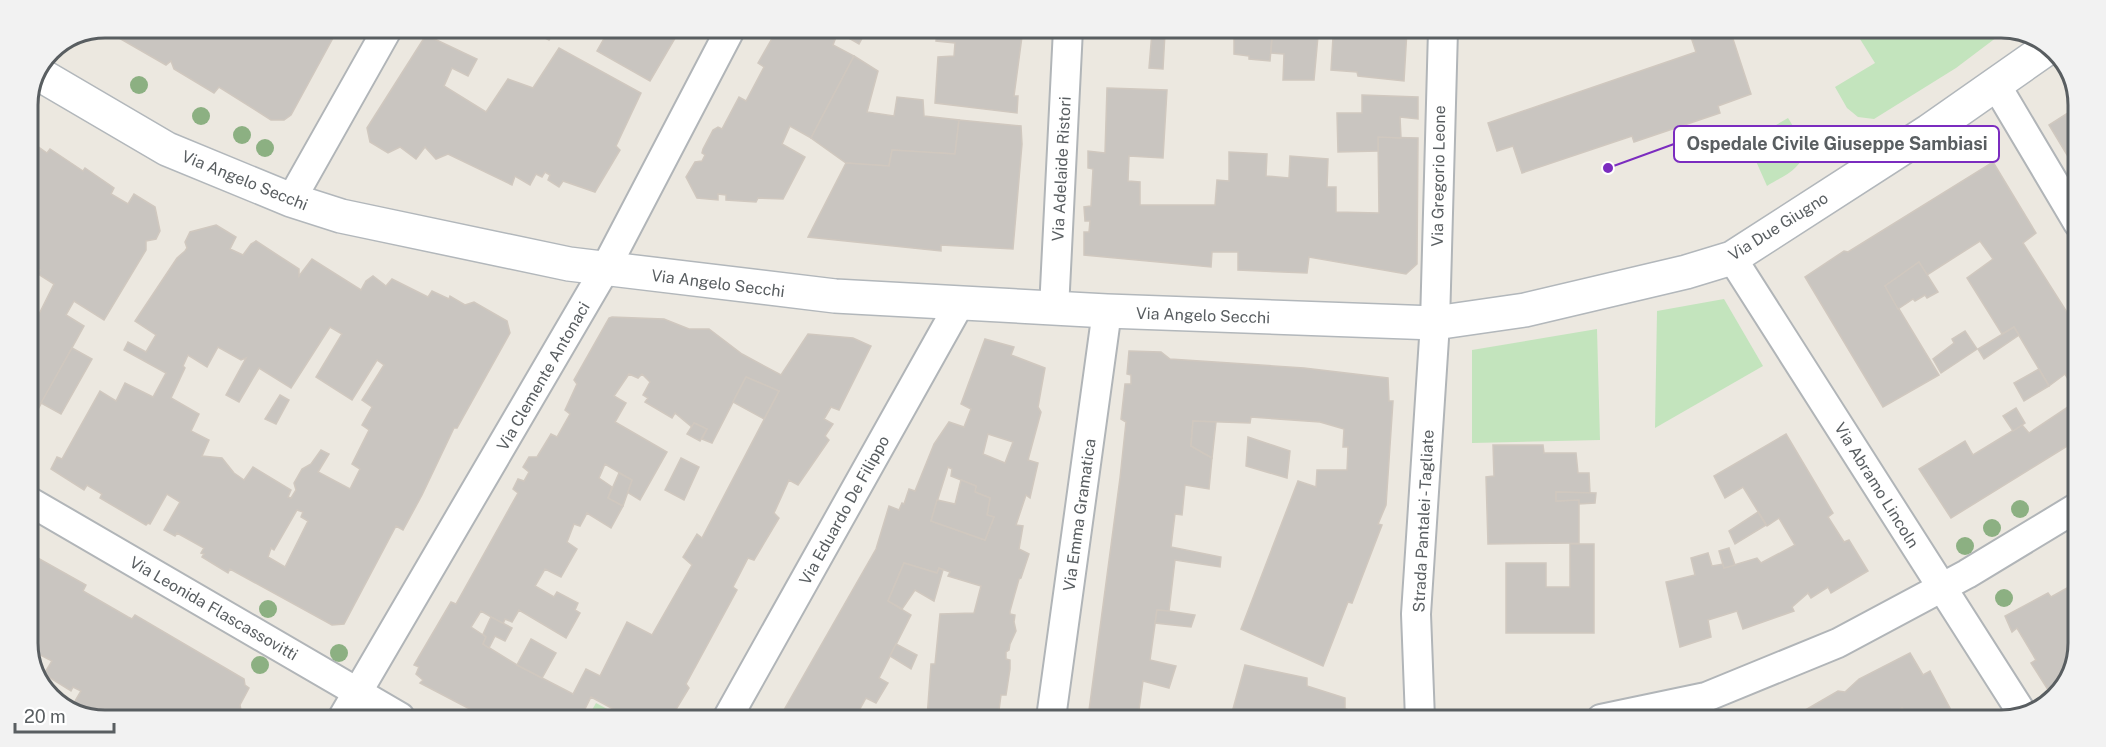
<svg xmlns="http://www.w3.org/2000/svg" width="2106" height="747" viewBox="0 0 2106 747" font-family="'Public Sans',sans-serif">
<rect width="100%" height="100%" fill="#ece8e0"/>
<g fill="#c3e4bd">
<polygon points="1855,31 2005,31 1956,68 1874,119 1858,117 1847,108 1835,87 1875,63"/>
<path d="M1788,118c8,13 23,35 8,49 -7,8 -20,13 -29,19l-16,-36v-8l6,-6z"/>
<polygon points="1724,299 1763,366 1655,428 1657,311"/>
<polygon points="1597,329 1600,440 1472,443 1472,350"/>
<polygon points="596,703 622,717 588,717"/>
</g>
<g fill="#c9c5c0" stroke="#d0c8bf" stroke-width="1.5" fill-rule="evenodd">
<polygon points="339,27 291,115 284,120 271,120 219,87 214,93 174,69 171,61 166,65 119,38 118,31 115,29 113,34 103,28"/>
<polygon points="525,28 556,28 549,40"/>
<polygon points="610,28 681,28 650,81 597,51"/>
<polygon points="778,28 839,29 833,45 854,56 811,138 790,126 782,144 805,157 783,199 758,198 756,202 726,200 726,195 718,194 718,200 697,198 686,177 695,162 702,161 705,155 702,153 703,149 713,130 718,127 722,129 739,97 746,101 764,67 758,63"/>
<polygon points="839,29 867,29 859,44 838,32"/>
<polygon points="937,29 1023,29 1014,96 1018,96 1017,113 935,103 938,57 954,56 955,43 936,41"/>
<polygon points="1080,29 1121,29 1120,35 1080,33"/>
<polygon points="1175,29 1193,29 1192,33 1175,32"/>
<polygon points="1225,29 1407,30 1404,81 1358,76 1357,72 1331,70 1333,37 1272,37 1270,61 1249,59 1249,56 1234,54 1234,34 1225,33"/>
<polygon points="1713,30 1730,30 1751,94 1718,106 1720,113 1634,142 1632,136 1522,173 1513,146 1497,151 1488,123 1696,52 1691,37"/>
<polygon points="1152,32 1165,33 1163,69 1149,68"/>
<polygon points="426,35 477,59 468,76 452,68 444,86 486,112 508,79 533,88 559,48 641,93 616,146 620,150 595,192 563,181 559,187 548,180 550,175 545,172 542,177 536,174 530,185 515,176 512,185 448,154 436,159 425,147 416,159 400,147 388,153 370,142 367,128"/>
<polygon points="1318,36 1314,80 1283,80 1284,54 1271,53 1272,37"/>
<polygon points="854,56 878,71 867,112 894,116 897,97 923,100 924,116 959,120 955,154 892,150 889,166 846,163 811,138"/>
<polygon points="1107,88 1167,90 1163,158 1129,156 1128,181 1140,182 1140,205 1215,205 1217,180 1229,181 1229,152 1267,154 1266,176 1289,178 1290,156 1328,159 1327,187 1336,187 1336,212 1379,213 1378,137 1418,138 1417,264 1406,274 1309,257 1307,273 1238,270 1238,252 1212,252 1211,267 1084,255 1084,232 1089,232 1090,221 1085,221 1084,207 1091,206 1093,169 1088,168 1088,151 1105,153"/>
<polygon points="1362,95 1418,97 1418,119 1400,117 1401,138 1378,137 1378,151 1338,152 1337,113 1362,113"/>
<polygon points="2079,106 2078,173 2049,125"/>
<polygon points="959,120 1021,126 1022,144 1013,249 941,245 941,251 808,237 846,163 889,166 892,150 955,154"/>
<polygon points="27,134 35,139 33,143 47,153 50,149 83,171 85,168 114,188 111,194 128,204 134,194 155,207 160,231 156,239 146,241 146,250 104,320 74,301 66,315 84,326 27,429 27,323 33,326 54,284 38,274 40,270 27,262"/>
<polygon points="1993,162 2036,233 2023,243 2077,328 2077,398 2074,395 2075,390 2065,374 2049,386 2014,327 2002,334 1967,278 1993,259 1980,241 1927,275 1919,262 1885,286 1939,375 1883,407 1805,277 1844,251 1848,252"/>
<path d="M216,225l20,12 -6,12 13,6 8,-11 5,-3 43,28v7l13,-17 49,31 5,-9 7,-5 13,10 6,-7 36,18 4,-6 17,8 1,-3 15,9 9,-3 33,19 3,12 -53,95h-3l-32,67 -19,35 -7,-4 -52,98 -12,1 -102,-56 -2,4 -26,-16 2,-3 -3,-1 3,-5 -27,-15 -2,3 -11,-6 16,-28 -13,-8 -17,30 -2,-1 -2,2 -46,-27 2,-4 -15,-9 -3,5 -33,-21 6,-12 5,2 38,-68 16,10 9,-18 28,14 13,-24 -42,-23 4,-8 18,10 10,-17 -21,-14 42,-63 8,-7 2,-3 -2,-6 5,-10zM330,327l12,7 -26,43 36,23 25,-40 7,5 -22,35 10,7 -10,18 7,5 -17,34 8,5 -10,20 -32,-17 11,-18 -8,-4 -10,14 -9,5 -8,14 2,7 -5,8 -3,-1 3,-7 -38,-23 -9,13 -10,-7 -12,-15 -20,-2 7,-16 -18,-9 8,-17 -28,-16 14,-30 -2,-2 5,-11 19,12 11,-20 23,13 5,-2 -20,37 13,7 20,-34 32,20zM297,510l6,2 -2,5 7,4 -23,46 -17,-10 3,-9 3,2z"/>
<polygon points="1919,262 1938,292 1927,298 1925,295 1915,301 1913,299 1898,309 1885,286"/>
<path d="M612,317l52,2 25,10h20l33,25 39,21 27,-41 45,4 18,8 -32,64 -8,-3 -7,12 9,5 -8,12 4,4 -31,45 -9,-5 -15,33 5,5 -25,42 -6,-2 -15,29 4,3 -51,94 3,4 -17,28 -44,1 -37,-20 -10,20h-96l-65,-34 3,-3 -7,-6 3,-7 -5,-2 37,-63 5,2 62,-111 -5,-4 5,-10 6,2 5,-9 -6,-5 6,-10h8l14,-23 6,3 13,-23 -5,-4 12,-26 -3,-4 35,-62zM629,374l9,4 4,-4 8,8 -7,13 5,3 -3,4 27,16 3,-5 17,14 2,-4 13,6 -5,10 10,4 34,-66 33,14 -77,147 -5,-4 -14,23 9,8 -40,70 -25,-13 -27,54 -14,-7 -13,25 -56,-29 -34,-21 3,-7 -15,-10 10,-16 22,13 2,-5 7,3 7,-12 47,28 14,-25 -5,-3 3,-7 -21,-11 -3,5 -19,-11 10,-17 16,8 16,-28 -10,-7 7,-18 6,2 7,-13 24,15 12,-22 -15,-8 4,-11 -13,-9 6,-14 27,16 -5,12 13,8 27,-48 -52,-30 11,-19 -12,-7z"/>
<polygon points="2014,327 2019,335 1984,359 1978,349"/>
<polygon points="1965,331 1977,349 1941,373 1933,359 1954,343 1952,339"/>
<path d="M985,339l29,8 -3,8 34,13 -7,39 3,5 -13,48 10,3 -8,35 -4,-3 -10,30 7,1 -4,23 10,5 -8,24 -2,1 -9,32v3l5,1 -1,7 2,9 -6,13 -1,6 -3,2v7l4,1v9l-4,26h-5l-3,23h-71l4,-54h4l5,-50 34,-1 7,-27 -33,-10 2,-4 -11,-4 -2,5 -33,-10 -16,38 23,14 -32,63 9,5 -12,20 -10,-5 -10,18 -5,-2 -3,4 -68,-1 96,-168 13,-43 10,4 3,-7 2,1 5,-15 6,2 19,-47 15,-22 15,5 7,-18 -10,-5zM988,434l25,8 -8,21 -22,-9zM948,467l4,2 -1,7 25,10 -1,6 15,6 -3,17 7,2 -9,23 -54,-19z"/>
<polygon points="72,348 92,359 61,414 41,403"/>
<polygon points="1129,351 1161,352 1170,359 1304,368 1388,378 1389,401 1393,401 1386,505 1378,524 1382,525 1352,603 1348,602 1323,666 1241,629 1298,481 1316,487 1317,470 1347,470 1348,447 1343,447 1344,429 1320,422 1251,417 1250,423 1193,421 1191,446 1212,458 1209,489 1185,485 1182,515 1175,514 1171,547 1221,557 1220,567 1175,560 1169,611 1157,610 1150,660 1176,666 1169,688 1143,681 1139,710 1157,712 1156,718 1088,718 1120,478 1126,422 1121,419 1125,384 1131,384 1131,375 1127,374"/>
<polygon points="2039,369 2049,386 2024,401 2014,383"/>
<polygon points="746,377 779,391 764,419 733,402"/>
<polygon points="280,395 289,400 276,424 265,419"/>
<polygon points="2077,401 2077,440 1951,518 1919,469 1965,441 1973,455 2022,425 2029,433"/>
<polygon points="2016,408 2025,423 2013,431 2003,416"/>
<polygon points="1193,421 1216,422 1212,458 1191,446"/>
<polygon points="694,423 707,429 700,441 687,434"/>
<polygon points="1786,434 1833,513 1828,517 1844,542 1849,540 1868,571 1831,593 1828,587 1811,598 1808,593 1792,607 1794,611 1743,629 1737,611 1708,620 1711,637 1680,647 1666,582 1695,575 1691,558 1708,553 1712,566 1723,564 1724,568 1757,558 1761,563 1795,545 1779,518 1767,526 1743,487 1725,498 1714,476"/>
<polygon points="1248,437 1290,451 1287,478 1246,466"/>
<polygon points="1493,445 1543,445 1544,453 1576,453 1578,473 1589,473 1590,493 1556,492 1556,501 1579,500 1579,543 1488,544 1486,477 1494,476"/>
<polygon points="681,458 699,467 684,500 665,490"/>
<polygon points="619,473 632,480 623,506 608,498"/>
<polygon points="961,480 976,486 975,492 990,498 987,515 994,517 985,540 931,521 937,500 955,504"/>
<polygon points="1556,492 1596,493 1595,503 1579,504 1579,500 1556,501"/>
<polygon points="1758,512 1766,525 1735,544 1729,531"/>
<polygon points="1570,544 1594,544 1594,633 1506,633 1506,563 1546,563 1546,587 1570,587"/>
<polygon points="1729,548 1735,565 1724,568 1719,551"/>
<polygon points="27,552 86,585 83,591 128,617 132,619 135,615 244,679 245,685 249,688 240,705 242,716 78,715 79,713 71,708 81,691 73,687 71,691 44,674 52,661 27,648"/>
<polygon points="904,563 937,573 939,568 943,570 934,601 915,590 902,609 888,601"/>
<polygon points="2076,583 2075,667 2057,692 2056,689 2050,693 2031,663 2036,660 2017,628 2012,632 2005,616 2048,593 2051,597"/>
<polygon points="1157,610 1169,611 1195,615 1191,627 1155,623"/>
<polygon points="491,617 512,628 505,641 495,636 489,648 483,644 486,637 483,634"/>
<polygon points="531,639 556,653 542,678 517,665"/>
<polygon points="896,644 917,655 911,669 890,656"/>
<polygon points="1910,653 1923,675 1930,671 1951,710 1955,711 1961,720 1901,720 1908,714 1902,708 1882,720 1788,720 1838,691 1845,692 1859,679"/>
<polygon points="1245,665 1307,678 1307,686 1345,698 1345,709 1388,719 1232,718 1233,709"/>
<polygon points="1157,712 1186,713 1185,718 1156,718"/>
</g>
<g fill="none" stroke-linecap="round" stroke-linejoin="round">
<g stroke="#b1b5b8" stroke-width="32">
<g id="street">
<polyline points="1996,85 2078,223"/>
<polyline points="291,200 388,28"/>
<polyline points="1732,258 2022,713"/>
<polyline points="1054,309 1068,29"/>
<polyline points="27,500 400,717"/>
<polyline points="343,717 605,269 731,28"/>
<polyline points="728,717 960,303"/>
<polyline points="1051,718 1107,311"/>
<polyline points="1420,719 1416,614 1435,323 1443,30"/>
<polyline points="1601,719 1706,697 1838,643 1967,574 2076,508"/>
</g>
</g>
<g stroke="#b2b7bb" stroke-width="36">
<polyline id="secondary" points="39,74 167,149 291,200 341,216 569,264 835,296 1107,311 1435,323 1525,310 1686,272 1732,258 1929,131 2049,47"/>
</g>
<use href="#street" stroke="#fff" stroke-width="28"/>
<use href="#secondary" stroke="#fff" stroke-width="33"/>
</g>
<g fill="#8cb082">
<circle cx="139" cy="85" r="9"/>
<circle cx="201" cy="116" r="9"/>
<circle cx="242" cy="135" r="9"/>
<circle cx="265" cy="148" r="9"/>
<circle cx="2020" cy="509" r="9"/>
<circle cx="1992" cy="528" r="9"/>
<circle cx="1965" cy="546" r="9"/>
<circle cx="2004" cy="598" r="9"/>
<circle cx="268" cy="609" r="9"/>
<circle cx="339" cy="653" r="9"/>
<circle cx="260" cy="665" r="9"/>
</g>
<g text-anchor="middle" stroke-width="4.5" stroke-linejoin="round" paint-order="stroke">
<g font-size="16" fill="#595e61" stroke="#fff">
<text transform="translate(1061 169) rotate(-87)" y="6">Via Adelaide Ristori</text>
<text transform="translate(1438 176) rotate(-89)" y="6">Via Gregorio Leone</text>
<text transform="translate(245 180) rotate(22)" y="6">Via Angelo Secchi</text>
<text transform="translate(1778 226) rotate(-32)" y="6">Via Due Giugno</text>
<text transform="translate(718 283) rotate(7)" y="6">Via Angelo Secchi</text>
<text transform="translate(1203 315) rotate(2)" y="6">Via Angelo Secchi</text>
<text transform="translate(543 376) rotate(-60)" y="6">Via Clemente Antonaci</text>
<text transform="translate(1877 485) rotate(58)" y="6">Via Abramo Lincoln</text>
<text transform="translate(844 510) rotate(-61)" y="6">Via Eduardo De Filippo</text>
<text transform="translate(1079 515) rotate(-82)" y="6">Via Emma Gramatica</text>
<text transform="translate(1423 521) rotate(-87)" y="6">Strada Pantalei - Tagliate</text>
<text transform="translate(214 608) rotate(30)" y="6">Via Leonida Flascassovitti</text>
</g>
</g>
<path d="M0 0H2106V747H0ZM105 38H2001A67 67 0 0 1 2068 105V643A67 67 0 0 1 2001 710H105A67 67 0 0 1 38 643V105A67 67 0 0 1 105 38Z" fill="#f2f2f2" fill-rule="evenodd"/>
<path fill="none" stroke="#595e61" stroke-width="3" d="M105 38H2001A67 67 0 0 1 2068 105V643A67 67 0 0 1 2001 710H105A67 67 0 0 1 38 643V105A67 67 0 0 1 105 38Z"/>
<path fill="none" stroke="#7b2cbf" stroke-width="2" d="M1608 168L1674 144"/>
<circle fill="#7b2cbf" stroke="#fff" stroke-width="2" cx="1608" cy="168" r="6"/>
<rect fill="#fff" stroke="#7b2cbf" stroke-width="2" x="1674" y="126" width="325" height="36" rx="6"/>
<g font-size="18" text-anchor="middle" font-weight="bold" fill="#595e61">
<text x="1837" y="150">Ospedale Civile Giuseppe Sambiasi</text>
</g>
<path d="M15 723v9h99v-9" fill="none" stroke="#595e61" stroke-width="3"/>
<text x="24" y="723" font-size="18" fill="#595e61" stroke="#ffffff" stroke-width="4.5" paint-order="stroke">20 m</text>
</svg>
